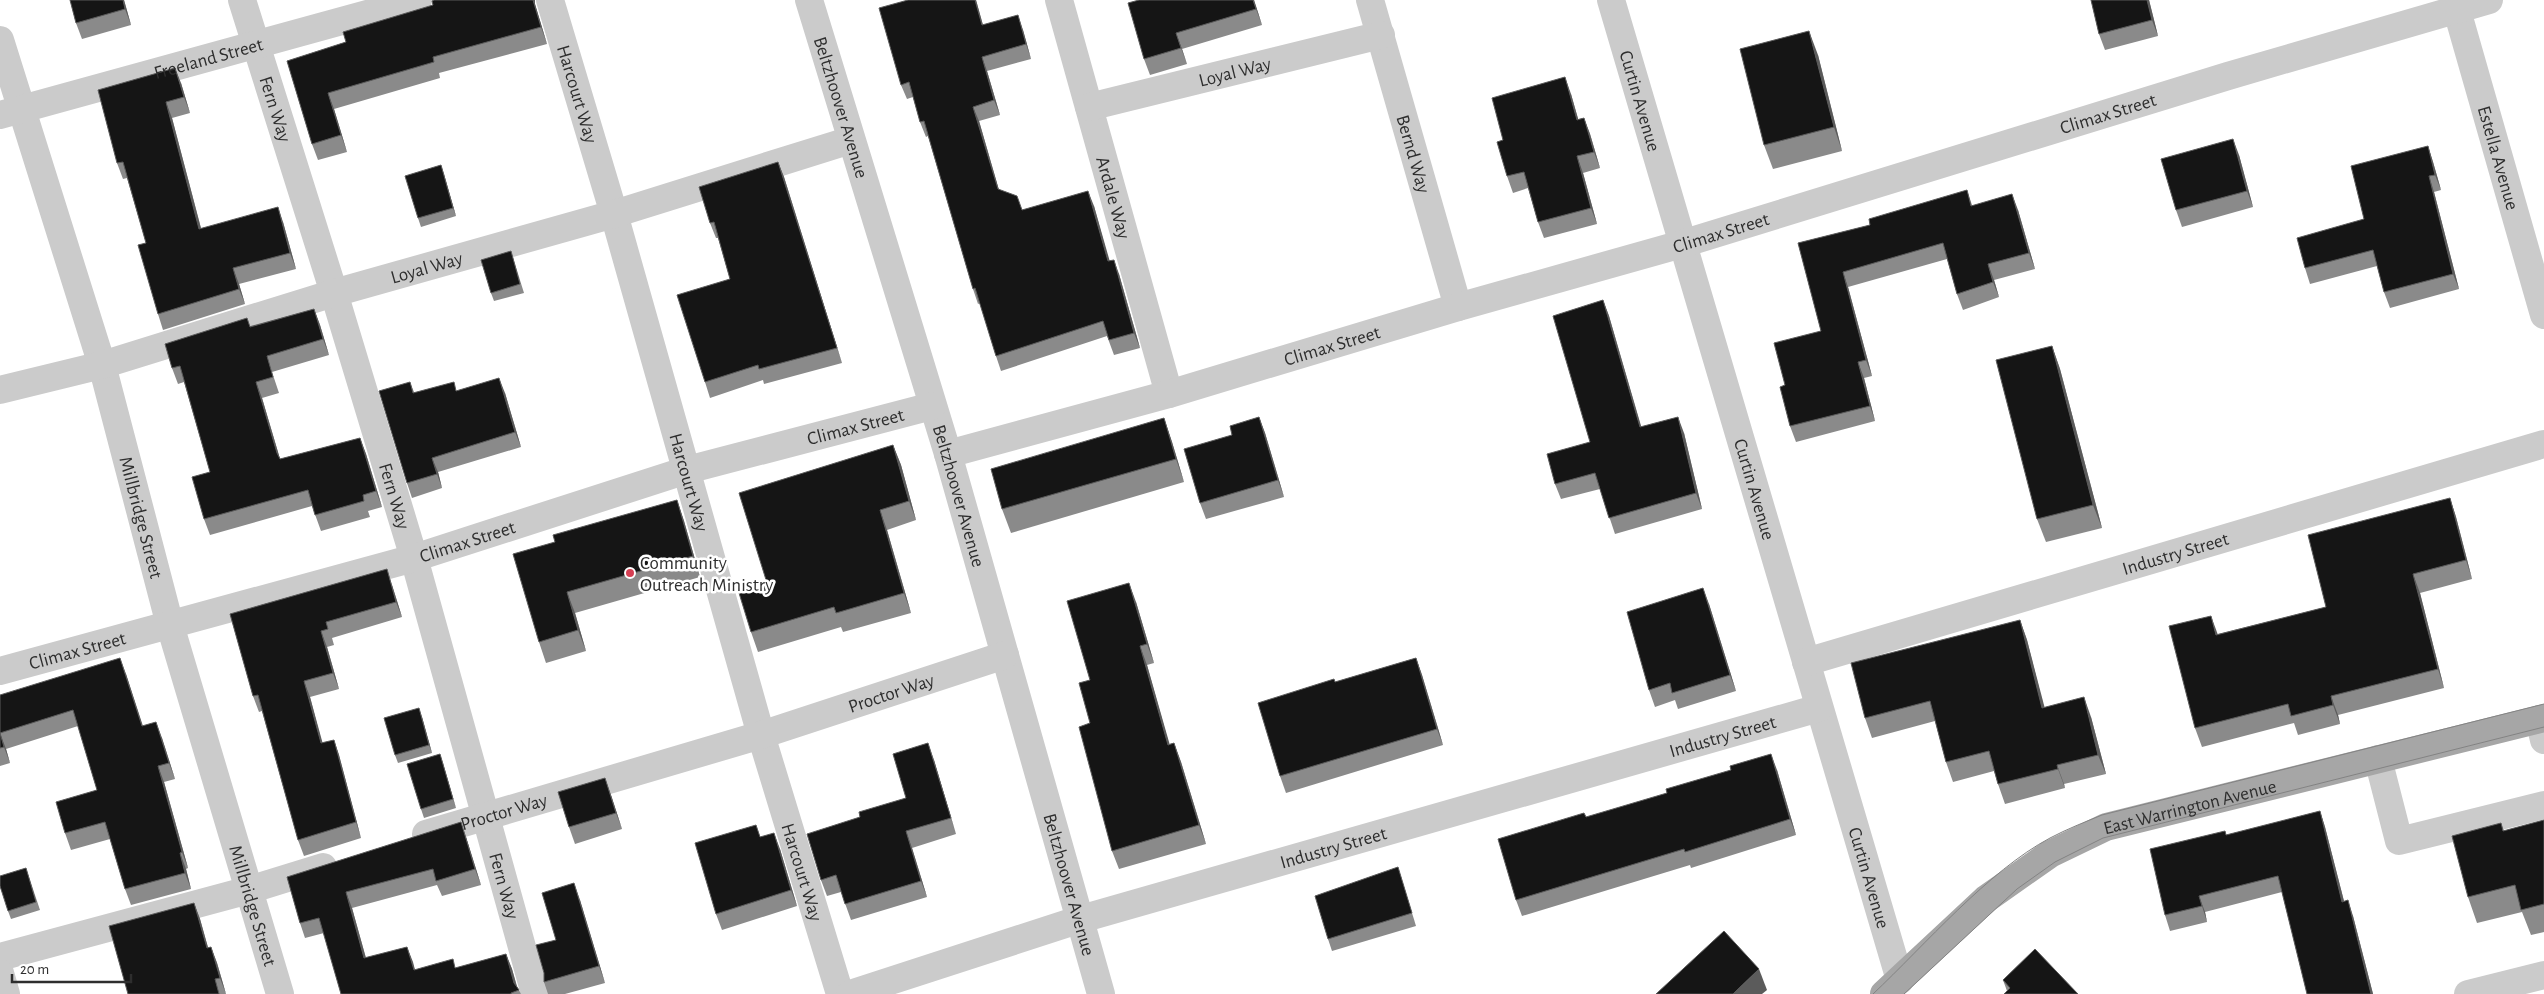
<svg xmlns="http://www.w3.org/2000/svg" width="2544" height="994" viewBox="0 0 2544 994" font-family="'Alegreya Sans',sans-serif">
<rect width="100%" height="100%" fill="#fff"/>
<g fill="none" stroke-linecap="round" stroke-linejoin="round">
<g stroke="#cbcbcb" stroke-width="28">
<path id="s1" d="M242,0l92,293 80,265 121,436"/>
<path id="s2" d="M550,0l64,214 147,521 79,259"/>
<path id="s3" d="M809,0l139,454 153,540"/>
<path id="s4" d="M1059,0l110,394"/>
<path id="s5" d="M1370,0l88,307"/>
<path id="s6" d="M1611,0l289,980"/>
<path id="s7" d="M2454,0l90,315"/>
<path id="s8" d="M0,40l102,325 68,260 110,369"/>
<path id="s9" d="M1089,107l292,-72"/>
<path id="s10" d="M0,115l418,-115"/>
<path id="s11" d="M0,390l102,-25 232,-72 280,-79 237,-74"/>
<path id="s12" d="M948,454l221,-60 289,-87 224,-63 546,-168 261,-76"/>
<path id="s13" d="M1806,662l738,-218"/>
<path id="s14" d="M0,671l414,-113 273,-88 245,-64"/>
<polyline points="2539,719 2544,740"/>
<polyline points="2378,759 2399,841 2544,805"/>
<path id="s15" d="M426,834l335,-99 244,-80"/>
<polyline points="0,957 249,890 323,867"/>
<polyline points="0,973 6,994"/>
<path id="s16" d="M850,994l231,-75 738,-211"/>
<polyline points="2468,994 2544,975"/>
</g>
<path stroke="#a6a6a6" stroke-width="28" id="s17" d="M1884,994l102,-95 64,-45 56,-27 438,-109"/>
<g stroke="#838383" stroke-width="1">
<path d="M1873,994c52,-49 115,-123 177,-156 17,-9 35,-16 52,-23l442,-111"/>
<polyline points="1904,994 2017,889 2055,862 2103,838 2544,727"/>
</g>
</g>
<g fill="#8a8a8a">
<polygon points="70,0 124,0 131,25 82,39 76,23"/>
<polygon points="434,0 535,0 535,4 547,44 439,73 440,78 334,109 347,152 318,160 312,144 287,61 346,42 433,5"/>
<polygon points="908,0 976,0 983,25 1023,30 1031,59 987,71 1000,115 979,121 999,190 1022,210 1094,206 1109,261 1119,274 1140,348 1114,355 1107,336 1001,371 996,356 980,303 978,304 973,289 928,136 926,137 920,122 913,97 907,99 901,85"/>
<polygon points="1139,0 1254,0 1262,25 1182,49 1187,64 1150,75 1144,59"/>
<polygon points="2091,0 2149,0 2158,36 2105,50 2099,34"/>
<polygon points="1818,55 1842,151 1773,169 1764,145"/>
<polygon points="181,83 190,113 172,118 201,228 283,222 296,269 239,284 245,304 163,330 158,314 146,243 127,178 123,179 117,163"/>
<polygon points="1571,94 1578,119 1584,118 1590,134 1600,168 1583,173 1597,224 1544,238 1538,222 1528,188 1513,193 1507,176 1503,140"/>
<polygon points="2428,146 2433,162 2441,190 2434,192 2459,289 2390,308 2384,292 2377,266 2310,284 2305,268 2364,219"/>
<polygon points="2239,155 2253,207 2182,227 2176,210"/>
<polygon points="778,162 784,177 842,363 764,384 763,380 710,398 705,382 730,279 718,238 716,238 710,223"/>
<polygon points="441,165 456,216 421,227 418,218"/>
<polygon points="1967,190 1972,205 2018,210 2035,269 1994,280 1999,297 1963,310 1957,294 1947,259 1848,287 1872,376 1864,378 1875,421 1796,442 1790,426 1785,385 1821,331 1798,243 1870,225"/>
<polygon points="511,251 524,293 494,301 491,293"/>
<polygon points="1603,300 1609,316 1641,427 1684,433 1702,509 1615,534 1600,489 1561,499 1555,484 1590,442"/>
<polygon points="314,309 320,325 329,355 272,372 279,393 262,398 280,459 360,438 366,454 382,507 368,511 370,517 321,531 312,506 210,535 204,519 210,472 184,382 178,384 172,368 250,326"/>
<polygon points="2052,346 2060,369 2102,528 2046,542 2037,519"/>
<polygon points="410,382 414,392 457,391 505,393 521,447 438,472 442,488 412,498 407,483"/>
<polygon points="1259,417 1265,433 1284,497 1206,519 1200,503 1232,435"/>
<polygon points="1164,418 1172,442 1184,482 1011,533 1002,509"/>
<polygon points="893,445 901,465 916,520 887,530 911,613 843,632 841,627 758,652 751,632"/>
<polygon points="2450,498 2456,517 2472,579 2420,593 2444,688 2338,715 2340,724 2298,735 2294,723 2202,747 2195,728 2218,634 2326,607"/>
<polygon points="677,500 684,521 700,577 575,613 586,651 546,663 539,642 555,542"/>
<polygon points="392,585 402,617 332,638 334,645 327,647 339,689 310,697 322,743 334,740 339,755 361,838 304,856 298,840 262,711 259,712 253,696 230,614"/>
<polygon points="1136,602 1154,663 1147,665 1169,744 1174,743 1181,762 1206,844 1119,869 1112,851 1090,723 1090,680"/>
<polygon points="1709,604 1736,691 1678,709 1675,700 1655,707 1649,690"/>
<polygon points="2020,620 2027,640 2044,708 2091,717 2106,774 2064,784 2065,788 2005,804 1998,784 1994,771 1953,782 1946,762 1935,721 1872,738 1865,718"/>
<polygon points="1416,658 1422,675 1443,745 1286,793 1280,776 1335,682"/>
<polygon points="126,674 143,726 162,738 175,779 164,782 188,868 186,869 191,889 131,905 125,889 110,839 71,850 65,833 97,790 78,726 6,749 10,763 0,766 0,695"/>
<polygon points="422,717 432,753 398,763 395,755"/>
<polygon points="440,754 456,808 424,818 421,809"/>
<polygon points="934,760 956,834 912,848 927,897 851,920 841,892 827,896 821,880 860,817 906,798"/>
<polygon points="1777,770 1796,835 1691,868 1690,865 1522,916 1516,900"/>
<polygon points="611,795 622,829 575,844 569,827"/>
<polygon points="2320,811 2325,827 2344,901 2353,916 2373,994 2307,994 2282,892 2205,912 2207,922 2170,931 2165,915 2225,831 2226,835"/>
<polygon points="2544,820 2544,932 2531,935 2522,912 2477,923 2468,897 2501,823 2504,831"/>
<polygon points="756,825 760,837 780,849 797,906 722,930 716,914"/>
<polygon points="466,837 481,885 442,896 437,885 352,908 366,958 407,947 415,970 456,968 506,954 512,969 517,986 521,994 341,994 324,933 305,938 300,923 287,877"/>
<polygon points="1398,867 1416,926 1332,951 1328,939"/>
<polygon points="26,868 40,910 11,919 8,911"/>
<polygon points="580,900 605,983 565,994 548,994 544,982 556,940"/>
<polygon points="194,903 200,919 208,948 211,947 217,963 226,994 128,994"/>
<polygon points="2003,980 2078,994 2007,991"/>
</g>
<g fill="#5b5b5b">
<polygon points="123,0 124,0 131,25 125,9"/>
<polygon points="533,0 535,0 535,4 547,44 541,27"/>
<polygon points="975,0 976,0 987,40 982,25"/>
<polygon points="1253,0 1254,0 1262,25 1256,9"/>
<polygon points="2147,0 2149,0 2158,36 2152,20"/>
<polygon points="1018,15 1023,30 1031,59 1026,44"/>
<polygon points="1809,31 1818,55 1842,151 1834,127"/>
<polygon points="1176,33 1182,49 1187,64 1181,48"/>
<polygon points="982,57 987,71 1000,115 994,100"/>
<polygon points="175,68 181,83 190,113 184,97"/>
<polygon points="1565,77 1571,94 1583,136 1577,120"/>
<polygon points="328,93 334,109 347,152 341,135"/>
<polygon points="166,102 172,118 205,244 199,229"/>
<polygon points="973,107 979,121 1003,204 998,189"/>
<polygon points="1584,118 1590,134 1600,168 1594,152"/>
<polygon points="2233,139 2239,155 2253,207 2247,191"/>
<polygon points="2428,146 2433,162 2441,190 2435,175"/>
<polygon points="1577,156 1583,173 1597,224 1591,208"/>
<polygon points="778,162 784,177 842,363 837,348"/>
<polygon points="441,165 444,174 456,216 453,208"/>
<polygon points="2429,176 2434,192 2459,289 2453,274"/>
<polygon points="1088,191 1094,206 1114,276 1108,261"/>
<polygon points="2012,194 2018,210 2035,269 2029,253"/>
<polygon points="278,207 283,222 296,269 290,253"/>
<polygon points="1114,260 1119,274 1140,348 1134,333"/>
<polygon points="1988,264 1994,280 1999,297 1993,282"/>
<polygon points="233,268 239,284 245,304 239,289"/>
<polygon points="1843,272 1848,287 1872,376 1866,360"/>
<polygon points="1603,300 1609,316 1646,443 1640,427"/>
<polygon points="314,309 320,325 329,355 323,339"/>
<polygon points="2052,346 2060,369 2102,528 2093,505"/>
<polygon points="1858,362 1864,378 1875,421 1870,406"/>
<polygon points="499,378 505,393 521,447 515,432"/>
<polygon points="256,382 262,398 283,469 277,453"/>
<polygon points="1259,417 1265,433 1284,497 1278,480"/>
<polygon points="1678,417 1684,433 1702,509 1696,493"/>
<polygon points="1164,418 1172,442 1184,482 1176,459"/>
<polygon points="360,438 366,454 382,507 376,491"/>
<polygon points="893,445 901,465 916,520 909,501"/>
<polygon points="432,458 438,472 442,488 437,474"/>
<polygon points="2450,498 2456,517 2472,579 2466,560"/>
<polygon points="677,500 684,521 700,577 693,556"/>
<polygon points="880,510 887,530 911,613 904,593"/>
<polygon points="387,569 402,617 396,602"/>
<polygon points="2413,574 2420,593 2444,688 2438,669"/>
<polygon points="1129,583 1136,602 1154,663 1147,644"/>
<polygon points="1703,588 1709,604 1736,691 1730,675"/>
<polygon points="567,592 575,613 586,651 578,630"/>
<polygon points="2211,616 2218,635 2216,635"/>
<polygon points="2020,620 2027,640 2050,728 2042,708"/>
<polygon points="321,631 327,647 339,689 333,673"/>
<polygon points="1140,646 1147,665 1175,763 1168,745"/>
<polygon points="120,658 126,674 148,743 142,726"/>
<polygon points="1416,658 1422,675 1443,745 1437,729"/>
<polygon points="304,681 310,697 327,759 321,743"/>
<polygon points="2331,696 2338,715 2340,724 2333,705"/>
<polygon points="2084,697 2091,717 2106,774 2098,755"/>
<polygon points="419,708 422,717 432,753 429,745"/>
<polygon points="156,722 162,738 175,779 169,763"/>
<polygon points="0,733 6,749 10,763 4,747"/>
<polygon points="334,740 339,755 361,838 356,822"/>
<polygon points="928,743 934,760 956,834 951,818"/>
<polygon points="1174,743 1181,762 1206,844 1199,825"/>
<polygon points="440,754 443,763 456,808 453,799"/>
<polygon points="1771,754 1777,770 1796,835 1790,819"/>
<polygon points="2057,765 2064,784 2065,788 2058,769"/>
<polygon points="158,766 164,782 188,868 182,852"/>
<polygon points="605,778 611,795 622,829 616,813"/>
<polygon points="2320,811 2325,827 2348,917 2342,902"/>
<polygon points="461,822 466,837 481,885 475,869"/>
<polygon points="906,831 912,848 927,897 921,881"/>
<polygon points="774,833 780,849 797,906 791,890"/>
<polygon points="180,853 186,869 191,889 185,873"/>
<polygon points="574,883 580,900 605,983 599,966"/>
<polygon points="346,892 352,908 370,973 364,958"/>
<polygon points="2199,896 2205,912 2207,922 2202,906"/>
<polygon points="2348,900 2353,916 2373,994 2371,994"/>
<polygon points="194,903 200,919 213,965 207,948"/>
<polygon points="211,947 217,963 226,994 220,978"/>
<polygon points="407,947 413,962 419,986 414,970"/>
<polygon points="506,954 512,969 518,991 514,983"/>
<polygon points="1759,969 1767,990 1762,994 1733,994"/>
</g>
<g fill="#151515" stroke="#5b5b5b">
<polygon points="70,0 123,0 125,9 76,23"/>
<polygon points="434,0 533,0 541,27 433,57 434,62 328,93 341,135 312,144 287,61 346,42 343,32 433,5 432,1"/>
<polygon points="908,0 975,0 982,25 1018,15 1026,44 982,57 994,100 973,107 998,189 1017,196 1022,210 1088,191 1108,261 1114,260 1134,333 1109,340 1103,321 996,356 975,288 973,289 924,121 920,122 909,82 901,85 879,8"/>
<polygon points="1139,0 1253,0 1256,9 1176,33 1181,48 1144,59 1128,3"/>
<polygon points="2091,0 2147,0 2152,20 2099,34"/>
<polygon points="1809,31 1834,127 1764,145 1740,49"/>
<polygon points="175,68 184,97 166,102 199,229 278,207 290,253 233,268 239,289 158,314 138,245 146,243 123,162 117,163 98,90"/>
<polygon points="1565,77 1577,120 1584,118 1594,152 1577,156 1591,208 1538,222 1524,172 1507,176 1497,142 1503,140 1492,98"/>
<polygon points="2233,139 2247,191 2176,210 2161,159"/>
<polygon points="2428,146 2435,175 2429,176 2453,274 2384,292 2373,250 2305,268 2297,238 2364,219 2351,166"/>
<polygon points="778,162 837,348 759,369 758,365 705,382 677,295 730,279 714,222 710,223 699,187"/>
<polygon points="441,165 453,208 418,218 405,176"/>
<polygon points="1967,190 1971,206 2012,194 2029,253 1988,264 1993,282 1957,294 1943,243 1843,272 1866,360 1858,362 1870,406 1790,426 1780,387 1785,385 1774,343 1821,331 1798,243 1870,225 1869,219"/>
<polygon points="511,251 520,284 491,293 481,260"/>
<polygon points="1603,300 1640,427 1678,417 1696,493 1609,518 1595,473 1555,484 1547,454 1590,442 1553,316"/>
<polygon points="314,309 323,339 267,356 273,377 256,382 277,453 280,459 360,438 376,491 363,495 364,501 315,515 308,490 204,519 192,477 210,472 180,366 172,368 165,344 247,318 250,327"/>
<polygon points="2052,346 2093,505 2037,519 1996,360"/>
<polygon points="499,378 515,432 432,458 437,474 407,483 379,391 410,382 413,393 454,382 456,391"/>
<polygon points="1259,417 1278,480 1200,503 1184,449 1232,435 1230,426"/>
<polygon points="1164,418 1176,459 1002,509 991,469"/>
<polygon points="893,445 909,501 880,510 904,593 836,613 834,607 751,632 739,593 767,583 739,493"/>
<polygon points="2450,498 2466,560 2413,574 2438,669 2331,696 2333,705 2291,716 2288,704 2195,728 2169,626 2211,616 2216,635 2326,607 2308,535"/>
<polygon points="677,500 693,556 567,592 578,630 539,642 513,554 555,542 553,535"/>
<polygon points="387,569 396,602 326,622 328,629 321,631 333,673 304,681 321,743 334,740 356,822 298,840 258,695 253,696 230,614"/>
<polygon points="1129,583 1147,644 1140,646 1168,745 1174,743 1199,825 1112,851 1079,727 1090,723 1079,683 1090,680 1067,601"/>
<polygon points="1703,588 1730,675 1672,693 1670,683 1649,690 1627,612"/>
<polygon points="2020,620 2042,708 2084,697 2098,755 2057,765 2058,769 1998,784 1989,751 1946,762 1930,701 1865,718 1851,663"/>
<polygon points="120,658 142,726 156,722 169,763 158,766 182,852 180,853 185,873 125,889 105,822 65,833 56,802 97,790 73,710 0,733 0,695"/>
<polygon points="1416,658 1437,729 1280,776 1258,703 1334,679 1335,682"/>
<polygon points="419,708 429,745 395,755 384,718"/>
<polygon points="0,733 4,747 0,748"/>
<polygon points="928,743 951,818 906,831 921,881 845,904 836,875 821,880 807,834 860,817 859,812 906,798 893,754"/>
<polygon points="440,754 453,799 421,809 407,764"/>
<polygon points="1771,754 1790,819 1685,852 1684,849 1516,900 1498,839 1584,813 1586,817 1667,793 1666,789 1731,770 1730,766"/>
<polygon points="605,778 616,813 569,827 558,792"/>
<polygon points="2320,811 2342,902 2348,900 2371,994 2307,994 2278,876 2199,896 2202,906 2165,915 2150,849 2225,831 2226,835"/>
<polygon points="2544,820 2544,904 2521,910 2515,885 2468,897 2452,836 2501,823 2503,831"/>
<polygon points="461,822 475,869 436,881 433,869 346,892 364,958 407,947 414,970 453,959 455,968 506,954 514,983 519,990 511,993 511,994 341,994 319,918 300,923 287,877"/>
<polygon points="756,825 760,837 774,833 791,890 716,914 695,843"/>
<polygon points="1398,867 1412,913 1328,939 1315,896"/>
<polygon points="26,868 36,902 8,911 0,886 0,876"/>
<polygon points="574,883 599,966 544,982 544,973 536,945 556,940 542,893"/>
<polygon points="194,903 207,948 211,947 220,978 215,979 219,994 128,994 109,926"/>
<polygon points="1724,931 1759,969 1733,994 1656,994"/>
<polygon points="2035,949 2078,994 2004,994 2010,988 2003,980"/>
</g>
<circle fill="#d63f53" stroke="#fff" stroke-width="2" cx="630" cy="573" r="5"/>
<g text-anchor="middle" stroke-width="5" stroke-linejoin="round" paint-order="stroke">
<g font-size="19" fill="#2e2e2e" stroke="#fff">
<text dy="7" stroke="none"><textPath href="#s10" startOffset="216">Freeland Street</textPath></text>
<text dy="7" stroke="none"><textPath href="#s9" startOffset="150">Loyal Way</textPath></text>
<text dy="7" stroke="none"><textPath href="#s2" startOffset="98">Harcourt Way</textPath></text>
<text dy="7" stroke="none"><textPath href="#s6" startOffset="105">Curtin Avenue</textPath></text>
<text dy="7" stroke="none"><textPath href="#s1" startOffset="114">Fern Way</textPath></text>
<text dy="7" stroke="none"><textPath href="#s3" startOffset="112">Beltzhoover Avenue</textPath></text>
<text dy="7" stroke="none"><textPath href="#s12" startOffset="1209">Climax Street</textPath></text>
<text dy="7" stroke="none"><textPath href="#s5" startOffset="160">Bernd Way</textPath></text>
<text dy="7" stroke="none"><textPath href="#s7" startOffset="164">Estella Avenue</textPath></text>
<text dy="7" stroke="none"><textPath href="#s4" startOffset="205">Ardale Way</textPath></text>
<text dy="7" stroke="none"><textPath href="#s12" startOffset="804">Climax Street</textPath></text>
<text dy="7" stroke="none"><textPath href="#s11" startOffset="444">Loyal Way</textPath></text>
<text dy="7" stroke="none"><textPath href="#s12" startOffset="399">Climax Street</textPath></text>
<text dy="7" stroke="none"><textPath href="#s14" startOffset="890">Climax Street</textPath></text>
<text dy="7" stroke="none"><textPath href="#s2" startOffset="502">Harcourt Way</textPath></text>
<text dy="7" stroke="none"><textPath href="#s6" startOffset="510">Curtin Avenue</textPath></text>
<text dy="7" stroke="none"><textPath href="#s1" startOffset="519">Fern Way</textPath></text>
<text dy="7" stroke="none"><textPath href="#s3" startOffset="518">Beltzhoover Avenue</textPath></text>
<text dy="7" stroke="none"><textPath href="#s8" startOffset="498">Millbridge Street</textPath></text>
<text dy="7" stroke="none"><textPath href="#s14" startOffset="485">Climax Street</textPath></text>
<text dy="7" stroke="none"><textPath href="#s13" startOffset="385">Industry Street</textPath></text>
<text dy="7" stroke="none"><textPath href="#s14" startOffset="80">Climax Street</textPath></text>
<text dy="7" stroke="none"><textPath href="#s15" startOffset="486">Proctor Way</textPath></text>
<text dy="7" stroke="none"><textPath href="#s16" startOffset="910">Industry Street</textPath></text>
<text dy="7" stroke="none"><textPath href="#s17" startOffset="366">East Warrington Avenue</textPath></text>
<text dy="7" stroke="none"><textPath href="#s15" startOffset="81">Proctor Way</textPath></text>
<text dy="7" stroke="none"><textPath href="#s16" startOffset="505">Industry Street</textPath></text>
<text dy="7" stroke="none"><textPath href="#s2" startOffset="908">Harcourt Way</textPath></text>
<text dy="7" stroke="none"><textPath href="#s6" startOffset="915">Curtin Avenue</textPath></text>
<text dy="7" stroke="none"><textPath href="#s1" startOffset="924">Fern Way</textPath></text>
<text dy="7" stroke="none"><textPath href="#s3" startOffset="922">Beltzhoover Avenue</textPath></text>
<text dy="7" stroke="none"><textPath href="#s8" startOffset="902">Millbridge Street</textPath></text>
</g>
<g font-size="19" fill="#2e2e2e" stroke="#fff" text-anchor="start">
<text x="640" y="569">Community<tspan x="640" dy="22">Outreach Ministry</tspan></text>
</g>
</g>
<path d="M12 974v8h119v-8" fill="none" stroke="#2e2e2e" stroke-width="2.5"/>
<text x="20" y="974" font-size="15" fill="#2e2e2e" stroke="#ffffff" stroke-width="4" paint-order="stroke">20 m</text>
</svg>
